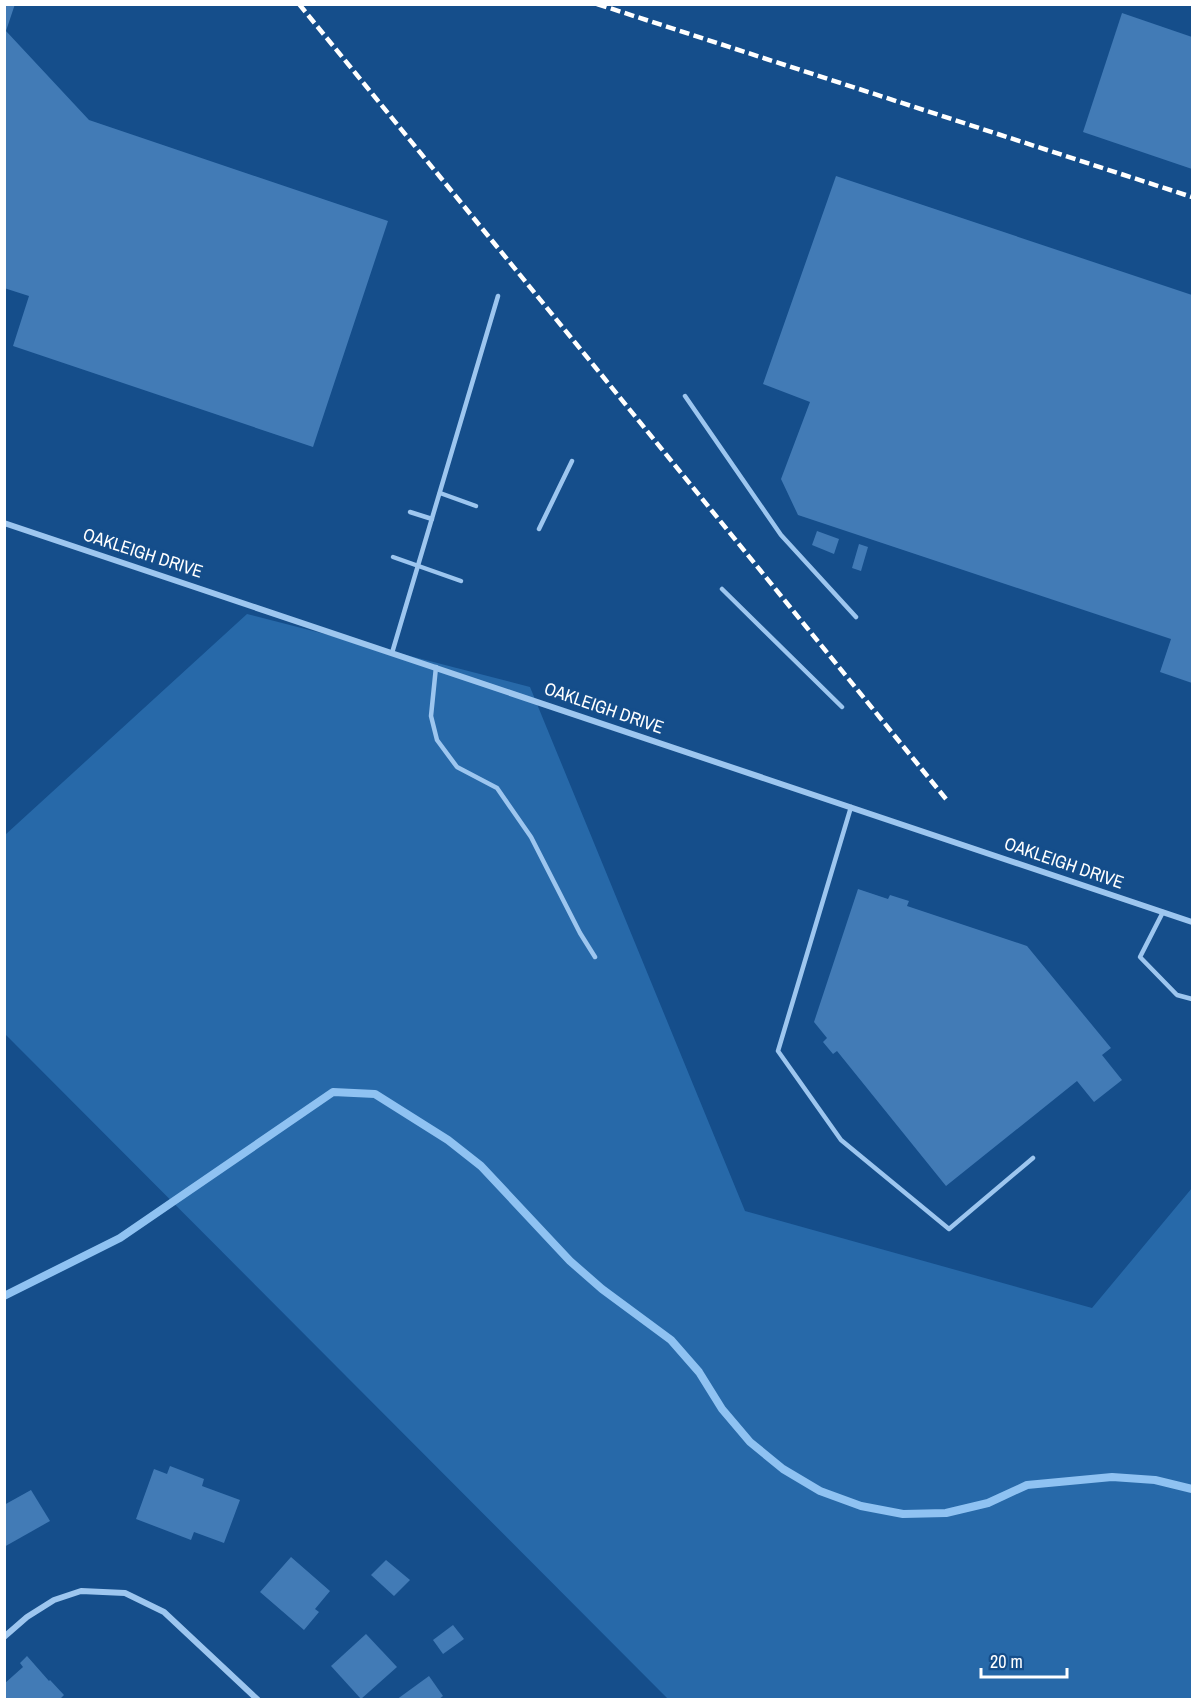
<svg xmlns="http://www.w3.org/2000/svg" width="1197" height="1704" viewBox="0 0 1197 1704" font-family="'Archivo Narrow',sans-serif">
<rect width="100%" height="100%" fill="#154e8b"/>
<polygon fill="#2769a9" points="247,614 530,687 745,1211 1092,1308 1192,1188 1192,1699 668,1699 5,1034 5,835"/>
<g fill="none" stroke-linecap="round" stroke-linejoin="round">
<polyline stroke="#8fc2f2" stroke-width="8" points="4,1296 120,1238 333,1092 375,1094 448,1140 481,1166 570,1261 602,1289 671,1340 699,1372 722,1409 750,1442 783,1469 820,1491 861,1506 903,1514 946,1513 988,1503 1027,1485 1112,1477 1155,1480 1192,1489"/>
</g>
<g fill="#427bb6">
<polygon points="4,4 15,4 6,31 89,120 388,221 313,447 13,346 29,296 4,288"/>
<polygon points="1122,13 1192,37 1192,169 1083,132"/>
<polygon points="836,176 1192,295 1192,683 1160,672 1171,639 798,515 781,479 810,402 763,384"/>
<polygon points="817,531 839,539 834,554 812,545"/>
<polygon points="859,544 868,547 861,571 852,568"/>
<polygon points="858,889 888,899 890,895 909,901 907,906 1027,946 1111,1048 1102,1055 1122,1080 1094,1102 1077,1081 946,1186 837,1051 833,1054 823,1042 827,1038 814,1022"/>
<polygon points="170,1466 204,1479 202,1486 240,1500 224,1543 194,1532 191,1540 136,1519 154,1469 167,1474"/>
<polygon points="31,1490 50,1521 4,1547 4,1505"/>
<polygon points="291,1557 330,1591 315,1609 319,1612 304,1630 260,1592"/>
<polygon points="386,1560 410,1580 394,1596 371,1575"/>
<polygon points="453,1625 464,1639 443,1654 433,1640"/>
<polygon points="366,1634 397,1667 361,1699 331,1666"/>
<polygon points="27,1656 49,1681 50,1680 64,1695 59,1700 4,1700 4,1684 23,1667 20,1663"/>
<polygon points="429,1676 443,1696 438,1700 396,1700"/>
</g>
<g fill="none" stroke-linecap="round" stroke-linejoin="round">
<g stroke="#9dc6ef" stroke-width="4.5">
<polyline points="685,396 781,535 856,617"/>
<polyline points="440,493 476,506"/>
<polyline points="410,512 432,519"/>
<polyline points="539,529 572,461"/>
<polyline points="393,557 461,581"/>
<polyline points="722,589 842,707"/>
<polyline points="392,653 498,296"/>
<polyline points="436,667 431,716 437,740 457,767 497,788 531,837 580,933 595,957"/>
<polyline points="851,807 778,1051 841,1140 949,1229 1033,1158"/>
<polyline points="1163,912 1140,957 1177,995 1192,999"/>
</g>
<g stroke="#9dc6ef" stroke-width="6">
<polyline points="4,523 1192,922"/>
<polyline points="4,1637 27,1617 54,1600 81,1591 125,1593 164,1612 258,1700"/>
</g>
<g stroke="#fff" stroke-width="4.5" stroke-dasharray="10 4.5" stroke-linecap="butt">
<polyline points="299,4 600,373 946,799"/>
<polyline points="597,4 1192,197"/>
</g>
</g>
<g text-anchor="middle" stroke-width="6" stroke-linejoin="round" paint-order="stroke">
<g font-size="18" fill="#fff" stroke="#154e8b">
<text transform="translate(143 553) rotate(18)" y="6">OAKLEIGH DRIVE</text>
<text transform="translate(604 708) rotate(19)" y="6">OAKLEIGH DRIVE</text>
<text transform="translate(1064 863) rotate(19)" y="6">OAKLEIGH DRIVE</text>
</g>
</g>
<rect width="1197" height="1704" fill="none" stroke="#ffffff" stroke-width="12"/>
<path d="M981 1668v9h86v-9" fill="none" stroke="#ffffff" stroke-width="3"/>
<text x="990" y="1668" font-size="18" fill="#ffffff" stroke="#154e8b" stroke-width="4.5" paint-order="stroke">20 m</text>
</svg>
